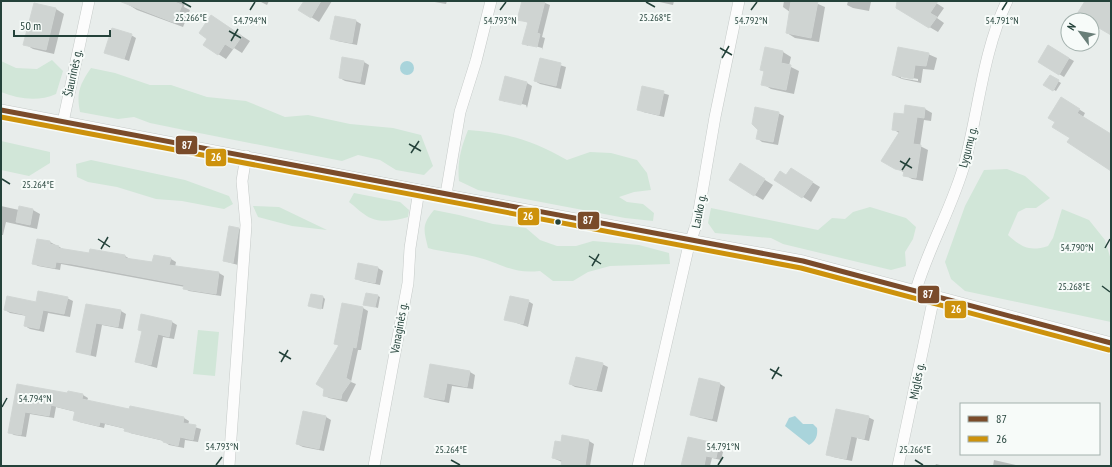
<svg xmlns="http://www.w3.org/2000/svg" width="1112" height="467" viewBox="0 0 1112 467" font-family="'PT Sans Narrow',sans-serif">
<rect width="100%" height="100%" fill="#e8edeb"/>
<g fill="#d1e6d8">
<path d="M52,60l11,11 -7,23c-18,8 -37,5 -55,-2v-31l15,7 21,1z"/>
<path d="M91,68l24,5 35,12h21l36,12 39,4 39,16 23,-2 42,9 43,4 28,7 12,31 -9,9 -28,-5 -16,-10 -22,-5 -16,6 -153,-30 -39,-8 -16,-6 -16,2 -38,-7c-4,-19 0,-28 11,-44z"/>
<path d="M468,130c39,3 65,10 99,30l23,-8 21,1 26,7 10,13 4,17 -17,2 -15,5 8,5 16,2 11,9 -1,8 -28,-3 -147,-28 -19,-9c-2,-19 2,-33 9,-51z"/>
<polygon points="1,141 50,152 50,163 29,176 1,170"/>
<polygon points="91,160 185,180 229,196 233,204 224,209 182,201 156,199 117,187 88,182 77,177 76,164"/>
<path d="M1007,169l18,7 25,22 -14,10h-10l-8,4 -10,23c13,12 21,17 40,11l5,-8 9,-29 27,11 16,20 6,20v62l-146,-31 -14,-12 -6,-17 20,-56 19,-36z"/>
<path d="M354,193l46,9 9,8 -1,7c-14,4 -32,7 -44,-3 -5,-3 -9,-8 -15,-12z"/>
<polygon points="253,206 279,207 327,230 292,226 258,217"/>
<polygon points="870,207 906,218 916,227 913,239 905,252 906,266 891,270 783,244 771,238 715,233 708,223 711,208 818,230 832,218 845,219 853,212"/>
<path d="M434,210l25,5 34,9 33,4 14,12 17,6h19l17,-5 46,4 30,8 1,11 -60,2 -22,6 -15,9h-20l-13,-10c-27,3 -35,-6 -60,-13 -16,-5 -35,-5 -52,-10 -4,-17 -7,-23 6,-38z"/>
<polygon points="198,330 219,332 215,376 193,374"/>
</g>
<g fill="#a9d4db">
<circle cx="407" cy="68" r="7"/>
<path d="M795,416l8,8h10l4,4c1,7 -1,13 -8,17l-24,-19 4,-8z"/>
</g>
<g fill="#0003" fill-rule="evenodd">
<polygon points="131,1 185,1 184,7 190,10 183,27 137,10 129,5"/>
<polygon points="259,1 269,1 267,5"/>
<polygon points="305,1 332,1 319,22 311,17"/>
<polygon points="429,1 447,1 446,4"/>
<polygon points="523,1 540,1 550,5 542,37 545,38 542,50 542,48 528,44 528,46 523,43 529,23 518,19"/>
<polygon points="655,1 674,1 673,5"/>
<polygon points="784,1 811,1 825,7 819,42 795,38 787,33 790,12 783,7"/>
<polygon points="848,1 869,1 871,2 869,11 853,8 847,5"/>
<polygon points="898,1 933,1 944,8 937,18 944,23 938,32 897,8"/>
<polygon points="35,4 56,9 64,14 54,54 33,49 25,44"/>
<polygon points="336,17 356,21 361,24 357,45 337,41 331,38"/>
<polygon points="219,21 250,41 242,53 234,48 226,59 204,45"/>
<polygon points="131,35 136,38 129,61 105,52"/>
<polygon points="1049,47 1074,61 1064,77 1039,62"/>
<polygon points="765,48 783,52 791,57 789,66 799,71 794,94 771,89 763,84 765,72 761,70"/>
<path d="M928,54l9,4 -3,12 -11,-1 -2,14 -19,-4 -9,-4zM901,76l17,3v2l-17,-3z"/>
<polygon points="540,59 566,67 561,89 540,84 535,81"/>
<polygon points="364,62 369,65 365,85 345,81 340,78"/>
<polygon points="1050,76 1061,83 1056,91 1045,85"/>
<polygon points="527,83 532,86 527,108 526,105 505,100 505,102 500,99"/>
<polygon points="643,87 669,95 664,117 643,112 638,109"/>
<polygon points="1061,98 1085,113 1083,117 1111,135 1111,170 1071,137"/>
<polygon points="925,109 932,113 931,121 924,120 920,146 928,150 923,181 912,179 905,175 905,173 882,161 899,133 893,129 904,115"/>
<polygon points="778,113 784,116 778,145 762,142 757,138"/>
<polygon points="748,169 773,185 763,200 730,180"/>
<polygon points="799,174 820,187 811,202 776,180"/>
<polygon points="1,206 19,210 33,210 40,214 37,229 6,222 3,235 1,235"/>
<polygon points="238,228 244,232 238,265 224,261"/>
<polygon points="50,242 65,250 90,254 125,256 130,259 153,264 171,259 176,262 175,267 219,273 224,276 221,296 189,291 184,288 185,287 61,264 60,270 38,266 33,263"/>
<polygon points="378,268 383,271 380,285 361,281 356,278"/>
<polygon points="378,296 380,297 378,308 364,304"/>
<polygon points="323,297 325,299 323,309 310,306"/>
<polygon points="67,298 73,301 70,317 48,313 44,332 30,329 25,326 27,316 10,313 5,310"/>
<polygon points="528,301 533,304 528,327 505,319"/>
<polygon points="343,304 363,308 368,311 361,350 358,350 351,382 356,384 347,402 329,398 324,395 339,346 335,343"/>
<polygon points="87,305 121,311 126,314 123,329 102,325 96,357 78,352"/>
<polygon points="142,316 172,322 177,325 174,339 163,337 157,368 136,362 143,332 139,329"/>
<polygon points="602,364 608,367 602,392 575,387 570,384"/>
<polygon points="431,365 470,372 475,375 473,389 452,386 449,403 430,399 425,396"/>
<polygon points="700,379 720,384 725,387 717,422 697,417 691,414"/>
<polygon points="17,386 68,394 69,392 83,395 88,398 87,401 130,410 130,407 184,418 189,421 188,425 201,429 198,442 185,440 184,448 169,445 164,441 130,433 126,429 105,424 104,428 79,422 74,419 76,412 56,407 54,418 30,414 26,437 14,435 9,432"/>
<polygon points="326,417 331,420 324,451 303,447 297,444"/>
<polygon points="868,417 874,420 869,441 857,438 852,461 833,457 827,454"/>
<polygon points="589,441 594,444 590,466 562,466 562,462 553,458 562,443"/>
<polygon points="719,445 724,448 721,460 712,458 710,466 682,466"/>
<polygon points="994,460 1020,466 993,466"/>
<polygon points="936,464 944,466 935,466"/>
</g>
<g fill="#cfd4d2" stroke="#d1d6d4">
<polygon points="119,1 172,1 182,5 175,23"/>
<polygon points="304,1 321,1 311,18 298,10"/>
<polygon points="522,1 545,1 537,33 540,34 537,47 522,44 528,22 517,20"/>
<polygon points="791,1 818,1 811,38 786,33"/>
<polygon points="897,1 938,1 930,13 937,17 929,28 896,8"/>
<polygon points="1085,1 1111,1 1111,35 1092,24 1092,20 1086,20 1077,14"/>
<polygon points="34,3 56,8 46,50 23,45"/>
<polygon points="211,15 242,36 233,49 225,44 218,55 203,45 207,39 199,33"/>
<polygon points="335,16 356,20 352,43 330,39"/>
<polygon points="112,28 132,34 124,59 104,53"/>
<polygon points="1048,45 1069,58 1059,75 1038,62"/>
<polygon points="765,47 783,51 781,63 791,65 786,90 761,85 764,71 760,70"/>
<polygon points="898,47 929,53 926,66 915,65 913,79 892,75"/>
<polygon points="342,57 364,61 360,82 339,78"/>
<polygon points="540,58 561,63 556,86 534,81"/>
<polygon points="1050,75 1059,80 1053,91 1043,85"/>
<polygon points="505,76 527,82 521,105 499,100"/>
<polygon points="642,86 664,91 659,115 637,110"/>
<polygon points="1061,97 1080,109 1077,113 1111,134 1111,171 1067,142 1070,138 1052,127 1055,122 1048,118"/>
<polygon points="905,105 925,108 924,118 917,117 913,144 921,145 916,178 903,176 904,171 895,169 881,161 900,131 892,130 894,113 904,114"/>
<polygon points="755,107 779,112 773,142 756,139 758,130 752,124"/>
<polygon points="740,163 765,179 754,196 729,180"/>
<polygon points="791,168 813,182 802,198 774,180 780,171 786,175"/>
<polygon points="19,206 33,209 30,225 16,222"/>
<polygon points="229,226 239,228 233,263 223,261"/>
<polygon points="37,239 50,241 50,244 59,246 58,248 89,253 90,249 125,255 125,258 152,262 154,255 171,258 169,265 219,272 216,294 183,289 184,285 72,264 56,262 55,268 32,264"/>
<polygon points="358,263 378,267 375,283 355,279"/>
<polygon points="38,291 68,297 64,314 43,310 39,329 24,326 26,315 4,310 7,296 36,302"/>
<polygon points="366,293 378,295 375,307 363,305"/>
<polygon points="311,294 323,296 321,309 308,306"/>
<polygon points="510,296 529,300 523,324 504,320"/>
<polygon points="342,303 363,307 356,348 353,347 346,378 351,381 342,394 341,399 323,396 324,389 316,384 339,345 334,344"/>
<polygon points="86,304 121,310 118,327 96,323 90,355 76,352"/>
<polygon points="141,314 172,321 169,337 158,334 151,365 135,362 142,331 138,330"/>
<polygon points="576,357 603,363 596,390 569,384"/>
<polygon points="430,364 470,371 467,387 447,383 444,400 424,397"/>
<polygon points="699,378 720,383 712,419 690,415"/>
<polygon points="17,384 67,393 68,391 83,394 82,399 129,409 130,406 184,417 183,423 196,425 193,440 180,437 178,446 163,442 163,440 124,431 125,428 100,422 99,426 73,420 75,411 51,405 49,416 25,412 21,435 8,433"/>
<polygon points="836,409 869,416 864,439 851,436 846,459 826,455"/>
<polygon points="303,411 326,416 319,449 296,444"/>
<polygon points="562,435 589,440 585,466 561,466 562,460 552,458 555,441 561,442"/>
<polygon points="688,437 719,444 716,458 706,456 704,466 681,466"/>
</g>
<g fill="none" stroke-linecap="round" stroke-linejoin="round">
<g stroke="#c5cac8" stroke-width="12">
<g id="minor">
<polyline points="1,110 419,190 803,261 1111,343"/>
<polyline points="63,122 89,1"/>
<polyline points="446,194 460,112 476,61 491,1"/>
<path d="M916,290c13,-44 37,-84 49,-128 14,-54 18,-110 42,-161"/>
<polyline points="229,466 246,225 242,181 246,156"/>
<polyline points="374,466 408,283 410,248 419,190"/>
<polyline points="638,466 688,249 697,222 715,117 739,1"/>
<polyline points="898,466 932,306 937,296"/>
</g>
</g>
<use href="#minor" stroke="#fcfcfc" stroke-width="11"/>
<g stroke="#f7fbf9" stroke-width="8">
<polyline id="bus-1" points="1,110 803,261 1111,343"/>
</g>
<g stroke="#f7fbf9" stroke-width="8">
<polyline id="bus-2" points="1,117 801,268 1109,350"/>
</g>
<use href="#bus-1" stroke="#7a4b2a" stroke-width="5"/>
<use href="#bus-2" stroke="#cd920c" stroke-width="5"/>
</g>
<path fill="none" stroke="#24423a" stroke-width="1.5" d="M182,2l9,5M646,2l9,5M250,10l5,-8M500,10l6,-8M751,10l6,-8M1002,10l5,-8M229,31l12,7M231,41l7,-12M720,48l12,7M722,58l7,-12M409,144l12,7M411,153l8,-12M900,161l12,7M902,170l8,-12M2,179l8,5M98,239l12,8M1105,248l5,-9M101,249l7,-12M589,256l12,8M592,266l7,-12M1102,286l8,6M279,352l12,7M281,362l7,-12M770,369l12,7M772,379l7,-12M2,407l5,-9M451,460l9,5M915,460l8,5M216,465l6,-8M718,465l5,-8"/>
<circle fill="#24423a" stroke="#f7fbf9" stroke-width="1.5" cx="558" cy="222" r="3.5"/>
<g text-anchor="middle" stroke-width="4" stroke-linejoin="round" paint-order="stroke">
<g font-size="12" fill="#24423a" stroke="#f7fbf9">
<text transform="translate(73 73) rotate(-78)" y="4">Šiaurinės g.</text>
<text transform="translate(968 147) rotate(-76)" y="4">Lygumų g.</text>
<text transform="translate(699 211) rotate(-79)" y="4">Lauko g.</text>
<text transform="translate(399 328) rotate(-80)" y="4">Vanaginės g.</text>
<text transform="translate(917 381) rotate(-79)" y="4">Miglės g.</text>
</g>
</g>
<g font-size="10" text-anchor="middle" fill="#24423a" stroke="#f7fbf9" stroke-width="4" stroke-linejoin="round" paint-order="stroke">
<text x="191" y="21">25.266°E</text>
<text x="655" y="21">25.268°E</text>
<text x="250" y="24">54.794°N</text>
<text x="500" y="24">54.793°N</text>
<text x="751" y="24">54.792°N</text>
<text x="1002" y="24">54.791°N</text>
<text x="38" y="188">25.264°E</text>
<text x="1077" y="251">54.790°N</text>
<text x="1074" y="290">25.268°E</text>
<text x="35" y="402">54.794°N</text>
<text x="222" y="450">54.793°N</text>
<text x="723" y="450">54.791°N</text>
<text x="451" y="453">25.264°E</text>
<text x="915" y="453">25.266°E</text>
</g>
<g stroke="#f7fbf9" stroke-width="1.5">
<rect x="175" y="135" width="23" height="20" rx="4" fill="#7a4b2a"/>
<rect x="205" y="148" width="22" height="19" rx="4" fill="#cd920c"/>
<rect x="517" y="207" width="23" height="19" rx="4" fill="#cd920c"/>
<rect x="577" y="211" width="23" height="19" rx="4" fill="#7a4b2a"/>
<rect x="917" y="285" width="23" height="19" rx="4" fill="#7a4b2a"/>
<rect x="944" y="300" width="23" height="19" rx="4" fill="#cd920c"/>
</g>
<g font-size="11" text-anchor="middle" font-weight="bold" fill="#fff">
<text x="187" y="149">87</text>
<text x="216" y="161">26</text>
<text x="528" y="220">26</text>
<text x="588" y="224">87</text>
<text x="928" y="298">87</text>
<text x="956" y="313">26</text>
</g>
<rect width="1112" height="467" fill="none" stroke="#24423a" stroke-width="4"/>
<rect x="960" y="403" width="140" height="52" fill="#f7fbf9" stroke="#a3b1ad"/>
<rect x="968" y="416" width="20" height="6" fill="#7a4b2a" stroke="#a3b1ad"/>
<text x="996" y="423" font-size="12" fill="#24423a">87</text>
<rect x="968" y="436" width="20" height="6" fill="#cd920c" stroke="#a3b1ad"/>
<text x="996" y="443" font-size="12" fill="#24423a">26</text>
<g transform="translate(1080 32) rotate(302)"><circle r="19" fill="#f7fbf9" stroke="#a3b1ad"/>
<path d="M0-3L7 15L0 10L-7 15Z" fill="#697e78"/>
<text y="-6" font-size="11" font-weight="bold" text-anchor="middle" fill="#24423a">N</text>
</g>
<path d="M14 30v6h96v-6" fill="none" stroke="#24423a" stroke-width="2"/>
<text x="20" y="30" font-size="12" fill="#24423a" stroke="#f7fbf9" stroke-width="3" paint-order="stroke">50 m</text>
</svg>
